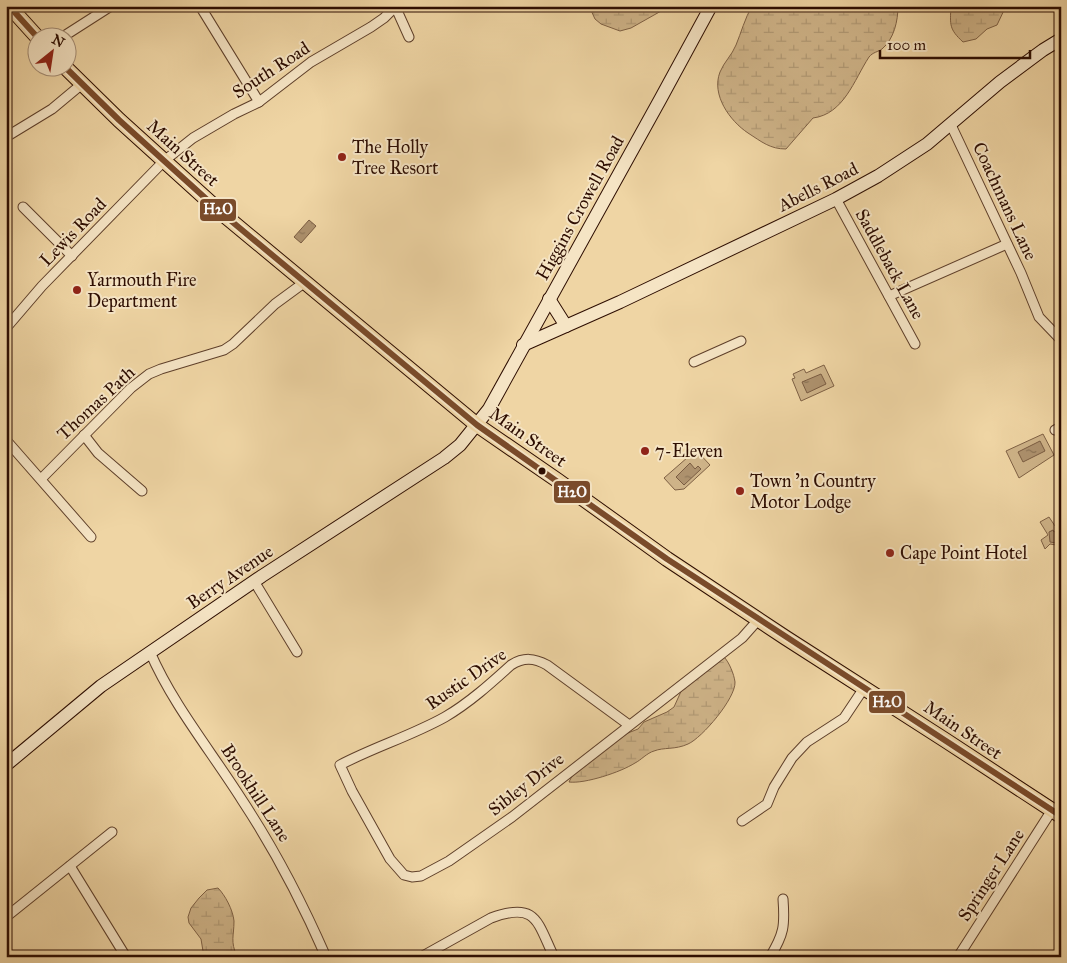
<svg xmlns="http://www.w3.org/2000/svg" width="1067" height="963" viewBox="0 0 1067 963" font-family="'IM FELL Great Primer',serif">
<defs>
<pattern id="wetland-marsh" width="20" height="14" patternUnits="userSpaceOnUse" patternTransform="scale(1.25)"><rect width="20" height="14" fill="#ceb388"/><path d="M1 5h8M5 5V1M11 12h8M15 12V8" fill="none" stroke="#b19974"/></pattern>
<pattern id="water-ripples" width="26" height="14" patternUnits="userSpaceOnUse" patternTransform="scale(1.25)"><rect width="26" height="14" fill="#ad916d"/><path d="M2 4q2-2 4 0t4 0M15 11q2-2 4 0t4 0" fill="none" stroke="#8d7557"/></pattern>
</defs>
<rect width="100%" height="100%" fill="#efd5a4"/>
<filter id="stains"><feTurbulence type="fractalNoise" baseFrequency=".004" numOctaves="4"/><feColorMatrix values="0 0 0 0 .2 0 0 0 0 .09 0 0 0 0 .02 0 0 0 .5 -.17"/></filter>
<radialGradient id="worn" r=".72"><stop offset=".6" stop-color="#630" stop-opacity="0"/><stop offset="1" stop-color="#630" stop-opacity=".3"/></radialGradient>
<g fill="#ceb388" stroke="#7e6044">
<polygon points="824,365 834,386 801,401 792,379 795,378 793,374 804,369 806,373"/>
<polygon points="1043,434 1054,455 1019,478 1006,451"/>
<polygon points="696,450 710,465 684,489 675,490 664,478"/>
<polygon points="1049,517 1055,526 1061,525 1061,542 1056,545 1050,544 1045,549 1041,540 1048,535 1040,522"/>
</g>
<g fill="url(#wetland-marsh)" stroke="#7e6044">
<polygon points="589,6 670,6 631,28 620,31 601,24 595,19"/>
<path d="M752,6h146c0,15 -4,33 -16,43 -4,3 -9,3 -13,8 -15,23 -25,57 -56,61l-27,31c-16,0 -24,-7 -38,-16 -18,-12 -37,-38 -28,-61 4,-10 12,-17 16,-27 5,-12 9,-27 16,-39z"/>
<path d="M951,6h55l-9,19 -10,4 -11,10 -13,3c-14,-13 -13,-17 -12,-36z"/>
<path d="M724,657c5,5 10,17 11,25 1,16 -33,56 -47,62 -13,6 -24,3 -34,7 -7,2 -13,9 -19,12 -14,9 -50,21 -66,19l3,-6 51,-41 15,-6 6,-7 23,-10 7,-5 9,-20z"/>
<path d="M218,888c7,7 15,22 16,33 0,16 -4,19 3,36h-33l-3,-18 -12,-16 -1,-6 3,-9 8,-10 8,-8z"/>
</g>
<g fill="url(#water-ripples)" stroke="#7a5c42">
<polygon points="309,220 316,226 301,243 294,237"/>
<polygon points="821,374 826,384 807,393 802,382"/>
<polygon points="1040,441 1045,451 1023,462 1018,452"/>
<polygon points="690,463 695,469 698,466 701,469 684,485 676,477"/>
<path d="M1061,528c0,6 1,12 -5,15l-6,-1 -1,-10 4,-2 1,2z"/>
</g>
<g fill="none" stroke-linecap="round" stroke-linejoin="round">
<g stroke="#5e3f2a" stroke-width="11">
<g id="street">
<polyline points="200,6 259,102"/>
<polyline points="395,6 409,37"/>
<polyline points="61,38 111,6"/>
<polyline points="1056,42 1061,52"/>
<polyline points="951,125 1021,273 1039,317 1061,340"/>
<polyline points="6,137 52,109 82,84"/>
<polyline points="836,199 915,344"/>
<polyline points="23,207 72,256"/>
<polyline points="889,296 1007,244"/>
<polyline points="6,328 42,286 164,161 193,138 234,114 259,102 311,62 371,27 384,18 395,7"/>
<polyline points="694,362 741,341"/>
<polyline points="1055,430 1061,427"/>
<polyline points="84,435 98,453 142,491"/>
<polyline points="6,440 91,537"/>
<polyline points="41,479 131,388 149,374 161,369 224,350 233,344 275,304 305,282"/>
<polyline points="254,581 297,652"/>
<path d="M150,652c23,53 61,99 92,148 33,50 60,102 84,157"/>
<path d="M629,725l-82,-60c-13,-7 -23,-8 -36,0 -21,19 -42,38 -66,52 -34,19 -71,30 -105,48l12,26 38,68 14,16 8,2 9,-1 28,-15 63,-44 230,-179 16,-18"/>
<polyline points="742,821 767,804 774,787 792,758 807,742 844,718 864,688"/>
<polyline points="70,866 126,957"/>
<polyline points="6,917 112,832"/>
<path d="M421,957l70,-39c46,-17 46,4 63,39"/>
<path d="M770,957c14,-23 15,-31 13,-58"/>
<polyline points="958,957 1052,810"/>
</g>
</g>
<g stroke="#2d0d01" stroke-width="14">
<g id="secondary">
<polyline points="549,299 566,326"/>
<polyline points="523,345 620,302 836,199 878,176 927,144 1000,82 1043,50 1061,39"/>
<polyline points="6,765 101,686 262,576 444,458 460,445 489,409 661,98 711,6"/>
</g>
</g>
<g stroke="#2d0d01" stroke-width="16">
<g id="primary">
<polyline points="9,6 38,38"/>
<polyline points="66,68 119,120 224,215 477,425 557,480 667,559 786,638 945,740 1061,816"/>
</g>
</g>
<use href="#street" stroke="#f5e4c4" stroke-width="9"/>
<use href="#secondary" stroke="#f5e4c4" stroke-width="12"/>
<use href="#primary" stroke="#efd5a4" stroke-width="14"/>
<g stroke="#f5e4c4" stroke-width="10">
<g id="bus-1">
<polyline points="9,6 38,38"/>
<polyline points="66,68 119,120 224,215 477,425 667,559 1061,816"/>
</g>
</g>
<use href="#bus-1" stroke="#7a4b2a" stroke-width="6"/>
</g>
<g fill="#8f2418" stroke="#f5e4c4" stroke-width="2">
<circle cx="342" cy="157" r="5"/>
<circle cx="77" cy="290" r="5"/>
<circle cx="645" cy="451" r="5"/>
<circle cx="740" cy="491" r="5"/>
<circle cx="890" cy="553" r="5"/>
</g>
<circle fill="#2d0d01" stroke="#f5e4c4" stroke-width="2" cx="542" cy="471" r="4.5"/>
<g text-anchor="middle" stroke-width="4" stroke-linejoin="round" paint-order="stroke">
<g font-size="18" fill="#2d0d01" stroke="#f5e4c4">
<text transform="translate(271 70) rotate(-33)" y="6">South Road</text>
<text transform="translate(183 153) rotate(42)" y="6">Main Street</text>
<text transform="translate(818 187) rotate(-27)" y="6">Abells Road</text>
<text transform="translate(1005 201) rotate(65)" y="6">Coachmans Lane</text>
<text transform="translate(580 208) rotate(-61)" y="6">Higgins Crowell Road</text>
<text transform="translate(73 232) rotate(-46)" y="6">Lewis Road</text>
<text transform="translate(890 264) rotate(61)" y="6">Saddleback Lane</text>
<text transform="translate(96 403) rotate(-43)" y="6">Thomas Path</text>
<text transform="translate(528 437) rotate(35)" y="6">Main Street</text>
<text transform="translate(230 577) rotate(-34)" y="6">Berry Avenue</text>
<text transform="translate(466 679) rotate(-35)" y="6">Rustic Drive</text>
<text transform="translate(963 730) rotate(34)" y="6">Main Street</text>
<text transform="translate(526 784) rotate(-38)" y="6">Sibley Drive</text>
<text transform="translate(256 793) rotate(57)" y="6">Brookhill Lane</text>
<text transform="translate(991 875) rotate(-57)" y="6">Springer Lane</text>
</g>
<g font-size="18" fill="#2d0d01" stroke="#f5e4c4" text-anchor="start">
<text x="352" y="153">The Holly<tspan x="352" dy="21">Tree Resort</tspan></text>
<text x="87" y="286">Yarmouth Fire<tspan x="87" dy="21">Department</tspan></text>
<text x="655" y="457">7-Eleven</text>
<text x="750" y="487">Town 'n Country<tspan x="750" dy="21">Motor Lodge</tspan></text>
<text x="900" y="559">Cape Point Hotel</text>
</g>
</g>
<g stroke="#f5e4c4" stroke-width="2">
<rect x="199" y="198" width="38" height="24" rx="5" fill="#7a4b2a"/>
<rect x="553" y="480" width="38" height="24" rx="5" fill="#7a4b2a"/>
<rect x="868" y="690" width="38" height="24" rx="5" fill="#7a4b2a"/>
</g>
<g font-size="14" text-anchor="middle" font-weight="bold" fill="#fff">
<text x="218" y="214">H2O</text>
<text x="572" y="497">H2O</text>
<text x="887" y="707">H2O</text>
</g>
<rect width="1067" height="963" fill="none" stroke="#efd5a4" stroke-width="25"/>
<rect x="8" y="8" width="1052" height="948" fill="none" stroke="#2d0d01" stroke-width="2.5"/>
<rect x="12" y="12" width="1042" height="938" fill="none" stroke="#2d0d01"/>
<g transform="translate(52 52) rotate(30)"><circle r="24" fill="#f5e4c4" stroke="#a58e76"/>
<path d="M0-4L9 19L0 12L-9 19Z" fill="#8f2418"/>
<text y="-8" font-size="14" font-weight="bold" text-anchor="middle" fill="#2d0d01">N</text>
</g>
<path d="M880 50v8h150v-8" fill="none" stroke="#2d0d01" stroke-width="2.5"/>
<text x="887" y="50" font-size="15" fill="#2d0d01" stroke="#f5e4c4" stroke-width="4" paint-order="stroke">100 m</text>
<rect width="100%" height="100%" filter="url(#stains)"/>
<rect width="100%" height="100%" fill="url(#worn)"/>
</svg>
